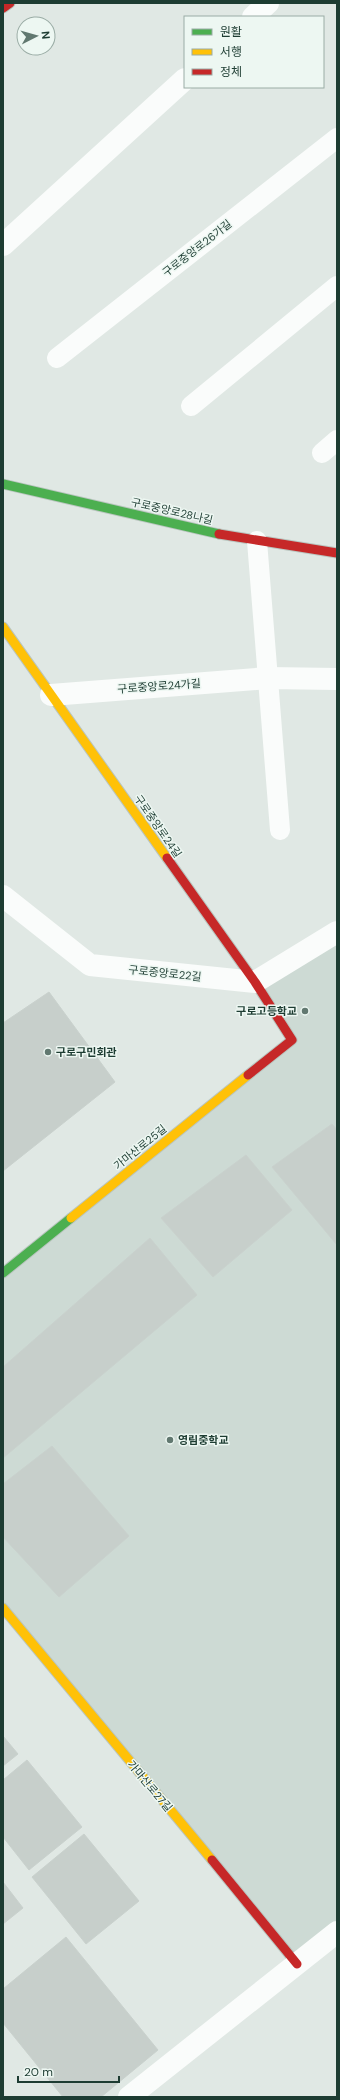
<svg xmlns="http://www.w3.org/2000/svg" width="340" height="2100" viewBox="0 0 340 2100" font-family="'DM Sans','Noto Sans KR',sans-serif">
<rect width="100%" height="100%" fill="#e0e8e4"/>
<polygon fill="#cddad4" points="337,932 337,1932 297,1964 3,1608 3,1273 292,1040 255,982"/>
<g fill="#c7cfcb" stroke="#c9d1cd">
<polygon points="49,992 115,1082 3,1171 3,1023"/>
<polygon points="332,1124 337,1130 337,1245 272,1167"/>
<polygon points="246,1155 292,1210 213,1277 161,1218"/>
<polygon points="150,1238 197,1295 3,1458 3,1367"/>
<polygon points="52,1446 129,1536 59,1597 3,1537 3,1484"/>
<polygon points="3,1736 18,1754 3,1766"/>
<polygon points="27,1760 82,1827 29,1870 3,1837 3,1780"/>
<polygon points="84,1834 139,1901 86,1944 32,1877"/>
<polygon points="3,1882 23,1908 3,1924"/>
<polygon points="66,1937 158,2050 101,2097 63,2097 3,2023 3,1989"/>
</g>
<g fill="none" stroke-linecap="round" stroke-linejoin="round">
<g stroke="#b9c5bf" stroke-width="11">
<g id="fast">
<polyline points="3,484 219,534"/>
<polyline points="3,1273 71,1218"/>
</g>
</g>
<g stroke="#b9c5bf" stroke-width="11">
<g id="slow">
<polyline points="3,627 167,858"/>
<polyline points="71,1218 248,1075"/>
<polyline points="3,1608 212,1860"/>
</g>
</g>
<g stroke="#b9c5bf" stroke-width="11">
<g id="jam">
<polyline points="3,8 10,3"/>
<polyline points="219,534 337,553"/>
<polyline points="167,858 255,982 292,1040 248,1075"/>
<polyline points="212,1860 297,1964"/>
</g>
</g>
<g stroke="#fafcfb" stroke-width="20">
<polyline points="57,358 337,138"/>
<polyline points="191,406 337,286"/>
<polyline points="322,453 337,440"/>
<polyline points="257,541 280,830"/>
</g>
<g stroke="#fafcfb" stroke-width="22">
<polyline points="253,17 268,3"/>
<polyline points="3,245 185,79"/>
<polyline points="51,695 268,678 337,679"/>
<polyline points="3,896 90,965 255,982 337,932"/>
<polyline points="129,2097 337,1932"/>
</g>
<use href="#fast" stroke="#4caf50" stroke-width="9"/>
<use href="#slow" stroke="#ffc107" stroke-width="9"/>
<use href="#jam" stroke="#c62828" stroke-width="9"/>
</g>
<g fill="#617870" stroke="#edf7f2" stroke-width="1.5">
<circle cx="305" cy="1011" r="4"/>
<circle cx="48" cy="1052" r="4"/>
<circle cx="170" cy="1440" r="4"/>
</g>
<g text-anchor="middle" stroke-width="3" stroke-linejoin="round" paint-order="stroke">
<g font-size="11" fill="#1d3c32" stroke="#edf7f2">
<text transform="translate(197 248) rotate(-38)" y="4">구로중앙로26가길</text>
<text transform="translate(172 511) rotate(13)" y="4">구로중앙로28나길</text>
<text transform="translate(159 686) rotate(-4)" y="4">구로중앙로24가길</text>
<text transform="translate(158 826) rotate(55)" y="4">구로중앙로24길</text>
<text transform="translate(165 973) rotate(6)" y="4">구로중앙로22길</text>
<text transform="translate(140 1147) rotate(-39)" y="4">가마산로25길</text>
<text transform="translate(150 1786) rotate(50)" y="4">가마산로27길</text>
</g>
<g font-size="11" font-weight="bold" fill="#1d3c32" stroke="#edf7f2" text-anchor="start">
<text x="297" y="1015" text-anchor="end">구로고등학교</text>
<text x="56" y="1056">구로구민회관</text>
<text x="178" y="1444">영림중학교</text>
</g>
</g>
<rect width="340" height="2100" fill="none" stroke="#1d3c32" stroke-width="8"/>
<rect x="184" y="16" width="140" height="72" fill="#edf7f2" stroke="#9aaca5"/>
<rect x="192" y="29" width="20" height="6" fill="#4caf50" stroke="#9aaca5"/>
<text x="220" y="36" font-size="12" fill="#1d3c32">원활</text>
<rect x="192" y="49" width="20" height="6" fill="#ffc107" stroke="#9aaca5"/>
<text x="220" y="56" font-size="12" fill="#1d3c32">서행</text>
<rect x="192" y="69" width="20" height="6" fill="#c62828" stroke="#9aaca5"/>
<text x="220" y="76" font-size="12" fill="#1d3c32">정체</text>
<g transform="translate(36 36) rotate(84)"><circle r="19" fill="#edf7f2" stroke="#9aaca5"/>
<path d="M0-3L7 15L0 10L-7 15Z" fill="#617870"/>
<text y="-6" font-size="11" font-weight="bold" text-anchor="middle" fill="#1d3c32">N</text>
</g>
<path d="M18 2076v6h101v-6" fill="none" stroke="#1d3c32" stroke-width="2"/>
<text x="24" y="2076" font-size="12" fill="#1d3c32" stroke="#edf7f2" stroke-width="3" paint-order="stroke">20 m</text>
</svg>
